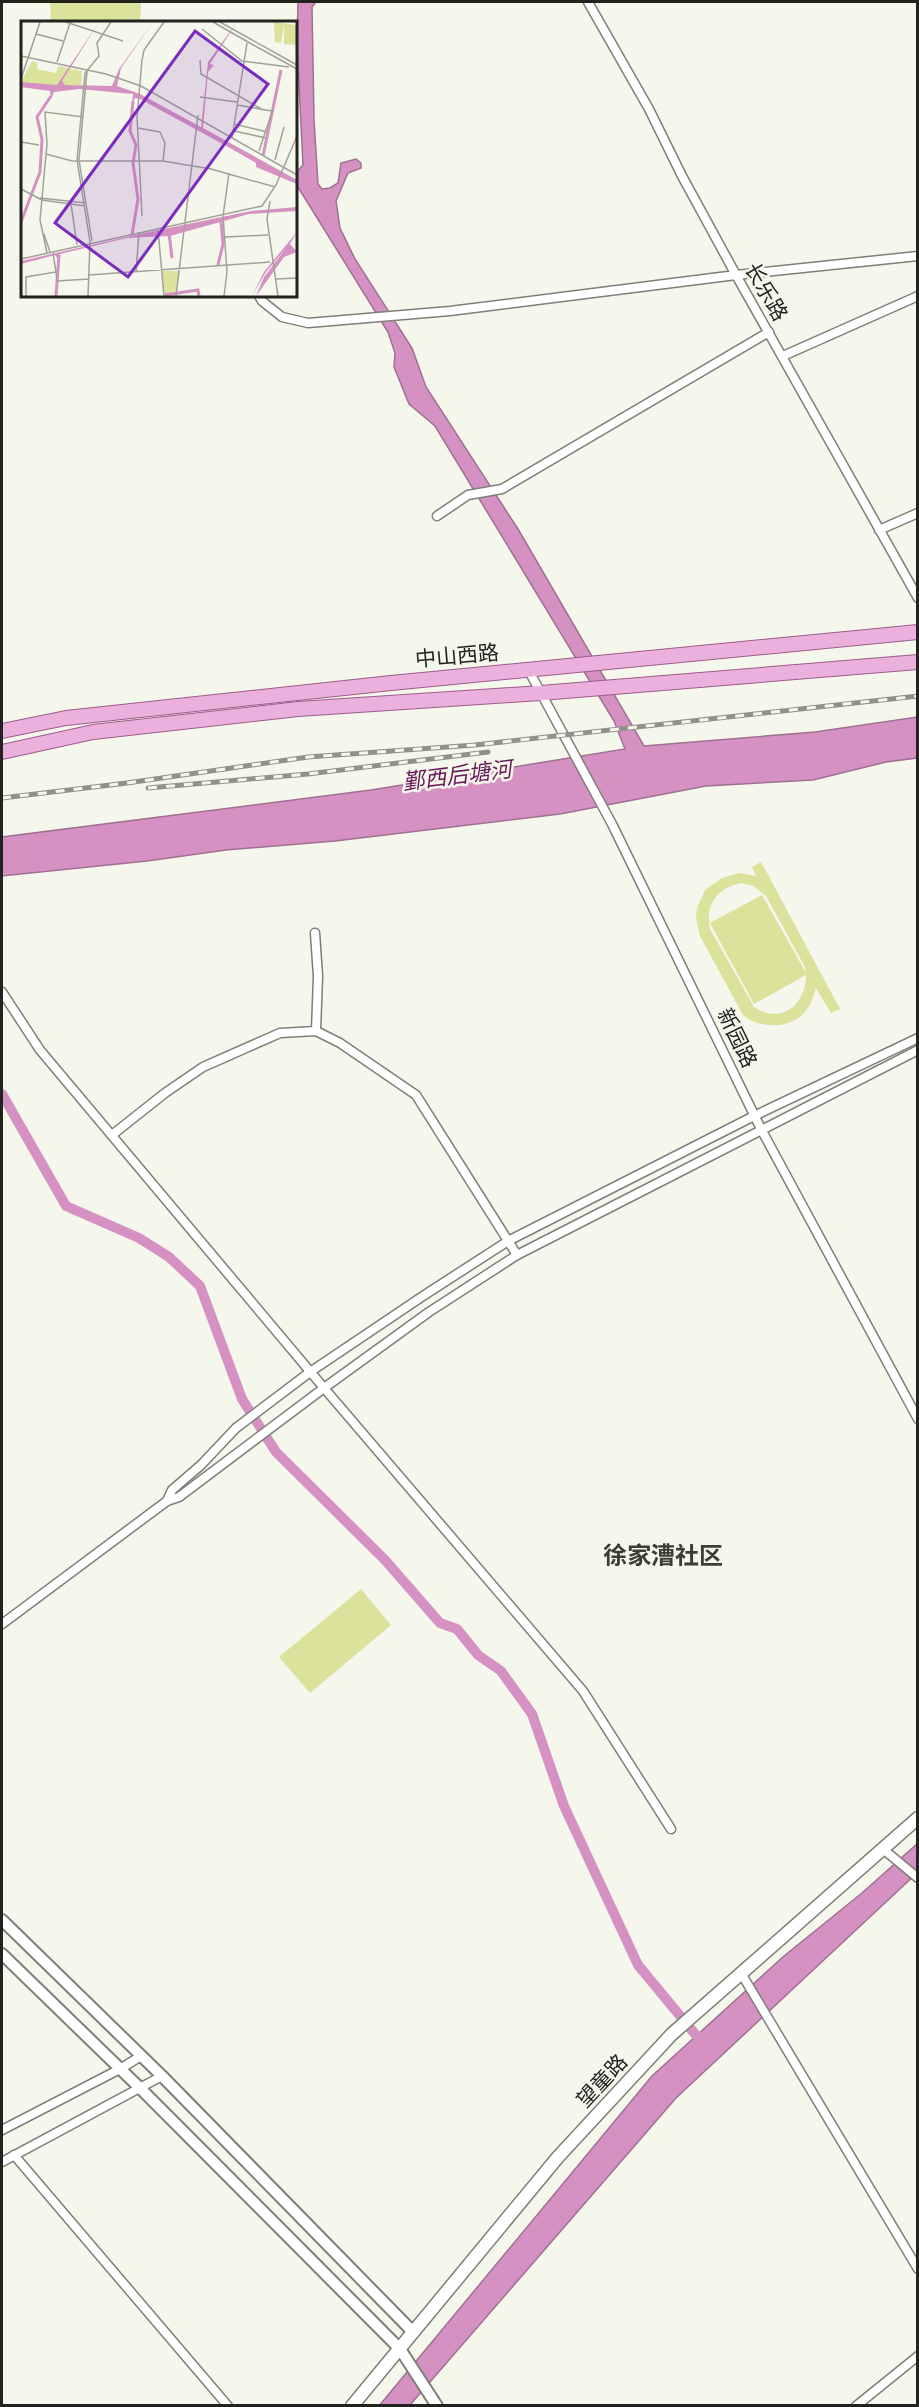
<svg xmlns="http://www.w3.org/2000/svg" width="919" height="2407" viewBox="0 0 919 2407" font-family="'PT Sans Narrow','Noto Sans SC',sans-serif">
<rect width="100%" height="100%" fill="#f5f6ec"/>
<g fill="#dbe29b" fill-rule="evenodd">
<polygon points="50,2 141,2 140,22 51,22"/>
<path d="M761,862l79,147 -9,4 -15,-25c-3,9 -5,18 -12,25 -14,16 -45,16 -61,2l-43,-79 -4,-18 1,-10 8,-18 17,-12 17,-5 17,3 -4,-9zM741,883l13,3 12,10 39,71 1,6 -44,-78 -52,28 44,81 52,-29c0,30 -25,50 -52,32l-44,-78c-5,-24 7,-41 31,-46z"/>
<polygon points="361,1589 391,1625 310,1693 279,1657"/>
</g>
<g fill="#d591c2" stroke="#9f7091" stroke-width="1.5">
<polygon points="298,2 316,2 312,7 314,120 318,184 322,189 330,188 338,183 341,163 356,159 361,163 361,168 348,173 336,201 340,228 355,259 412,348 426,387 518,529 644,746 815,732 917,717 917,758 886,762 813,780 706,786 560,814 335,841 226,850 147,861 2,876 2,837 371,790 625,749 614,721 435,426 409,404 394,367 395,353 388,332 296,184 296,173 303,165 297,42"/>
<polygon points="917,1844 917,1873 676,2098 410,2405 379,2406 652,2076 784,1956 862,1893"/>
</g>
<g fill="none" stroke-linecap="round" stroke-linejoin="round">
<polyline stroke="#d591c2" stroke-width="10" points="2,1094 66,1206 139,1238 169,1257 200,1286 242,1399 276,1452 385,1560 440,1623 457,1629 478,1655 501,1671 532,1714 564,1806 638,1965 705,2046"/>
<g stroke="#7e7f76" stroke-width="11">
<g id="minor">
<polyline points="588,2 649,109 682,176 736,275 918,598"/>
<polyline points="259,296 262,301 282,317 308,323 450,311 736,275 918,256"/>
<polyline points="783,356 918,296"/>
<polyline points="437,516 468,495 502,489 769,332"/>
<polyline points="879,530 918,513"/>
<polyline points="529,671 612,824 761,1129 918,1419"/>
<polyline points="315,933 318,976 316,1031"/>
<polyline points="2,992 40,1050 324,1388 583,1691 671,1829"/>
<polyline points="112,1135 165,1093 203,1067 280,1033 316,1031 340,1043 416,1095 517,1255"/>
<polyline points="167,1501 172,1490 201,1465 236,1428 310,1372 423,1296 508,1241 754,1116 918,1038"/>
<polyline points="2,1624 167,1501 179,1497 324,1388 429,1312 517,1255 918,1050"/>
<polyline points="883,1849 918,1878"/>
<polyline points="741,1973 918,2269"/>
<polyline points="2,2130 120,2069 141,2056"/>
<polyline points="14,2155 228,2406"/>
<polyline points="2,2162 162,2076"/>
<polyline points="856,2406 918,2356"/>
</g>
</g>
<g stroke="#7e7f76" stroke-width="14">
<g id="tertiary">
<polyline points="2,1920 162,2076 413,2332"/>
<polyline points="2,1954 141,2089 400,2349 437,2406"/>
</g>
</g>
<g stroke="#7e7f76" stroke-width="15">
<polyline id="secondary" points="352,2406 558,2157 672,2034 918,1818"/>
</g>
<g stroke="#9c5c8a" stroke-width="16">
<g id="primary">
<polyline points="2,731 66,718 391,683 918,632"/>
<polyline points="2,752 93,732 298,709 541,693 918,662"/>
</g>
</g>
<use href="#minor" stroke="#fff" stroke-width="8"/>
<use href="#tertiary" stroke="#fff" stroke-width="10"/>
<use href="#secondary" stroke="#fff" stroke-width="12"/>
<use href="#primary" stroke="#ebb0dc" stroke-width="14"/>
<g stroke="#91918a" stroke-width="5">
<g id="rail">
<polyline points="148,788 308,774 488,752"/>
<polyline points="2,798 127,783 308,757 475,745 918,696"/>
</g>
</g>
<use href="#rail" stroke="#f5f6ec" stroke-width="3" stroke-dasharray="9" stroke-linecap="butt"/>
</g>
<g text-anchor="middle" stroke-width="5" stroke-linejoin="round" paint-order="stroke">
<g font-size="21" fill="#22221f" stroke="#f5f6ec">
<text transform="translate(766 292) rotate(60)" y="7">长乐路</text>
<text transform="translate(457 656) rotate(-5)" y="7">中山西路</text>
<text transform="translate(737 1038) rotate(64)" y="7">新园路</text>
<text transform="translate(602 2081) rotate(-47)" y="7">望童路</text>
</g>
<g font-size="22" font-style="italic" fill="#681957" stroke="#f5f6ec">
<text transform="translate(457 775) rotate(-7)" y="8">鄞西后塘河</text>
</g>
<g font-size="24" font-weight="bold" fill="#3c3d35" stroke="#f5f6ec">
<text x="663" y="1564">徐家漕社区</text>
</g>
</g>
<g transform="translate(21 21)">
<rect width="276" height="276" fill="#f5f6ec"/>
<path d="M253,1l22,3 1,-3v23l-13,-1v-19l-3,18 -6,-1zM11,40l6,2 -1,6 19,4 2,-7 24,5 -1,14 -42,1 -18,-4zM141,250h18l-4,21 -11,2z" fill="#dbe29b"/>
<path d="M78,1l-37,59 3,4 47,1 7,-17 34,-47 -32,46 -4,18 23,8 61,33 7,-65 29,-40 -27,42 4,1 -6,7 -5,56 94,52v4l-41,-17v-4l-26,-15 -90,-49 -5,-1 -3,6 1,-10 -54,-5 -25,3 -3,7 -1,-8 -29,-4v-5l36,3zM276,186v4l-48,3 -79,22 -43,2 -67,16 -2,5 -3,-4 -34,9v-3l123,-28 107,-22zM276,211l-7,12 7,8 -13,5 -28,39 8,-19 23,-30 -21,25 -14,24 12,-24z" fill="#d591c2"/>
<path fill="none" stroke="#d591c2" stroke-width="3" d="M242,135l18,-86M0,201l19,-50 2,-33 -5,-22 14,-21M148,212l3,25M111,214l6,-36 -5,-36 3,-18 -6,-14 3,-30M197,244l5,-21 -2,-23M144,274l33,-5 1,6M35,275l3,-41"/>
<path fill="none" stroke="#a1a19a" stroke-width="1.5" d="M45,1l57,19M192,1l35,20M199,1l77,43M181,8l40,32 47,6M15,13l27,7M227,21l49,27M0,35l85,18 35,12 156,89M179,39l1,14 62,36M36,41l13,-39M66,50l-8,89 13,81M0,58l19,-57M179,76l37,5M216,84l35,6M213,103l33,8M117,107l22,4 5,11 -2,18M213,110l32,7M211,117l15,-95M0,121l18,3M238,130l14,-42M25,133l26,7h91l48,8 64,18M254,139l9,-33M0,168l21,11 43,6M19,177l46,5M249,180l-3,18 11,77M50,183l6,41M121,195l-5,-99 5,-57 2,-10 20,-28M137,209l6,66M23,213l6,18M204,216l43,-2M26,232l-7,-33 7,-76 -2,-32 38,5M0,238l241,-53 14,-21 21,-49M35,251l1,9 32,-2M115,251l3,-40M68,254l181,-13M255,258l21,-1M5,275v-19l30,-5 -3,-19M67,275l2,-54 -13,-82 8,-87 14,-17 -2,-13 14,-21M155,275l22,-181M203,275l3,-24 -4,-56 6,-43"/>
<path fill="#7b2cbf" fill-opacity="0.15" stroke="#7b2cbf" stroke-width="3" d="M174,10l73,53 -140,193 -73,-54z"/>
<rect width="276" height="276" fill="none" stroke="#22221f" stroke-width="3"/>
</g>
<rect width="919" height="2407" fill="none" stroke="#22221f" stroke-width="6"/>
</svg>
